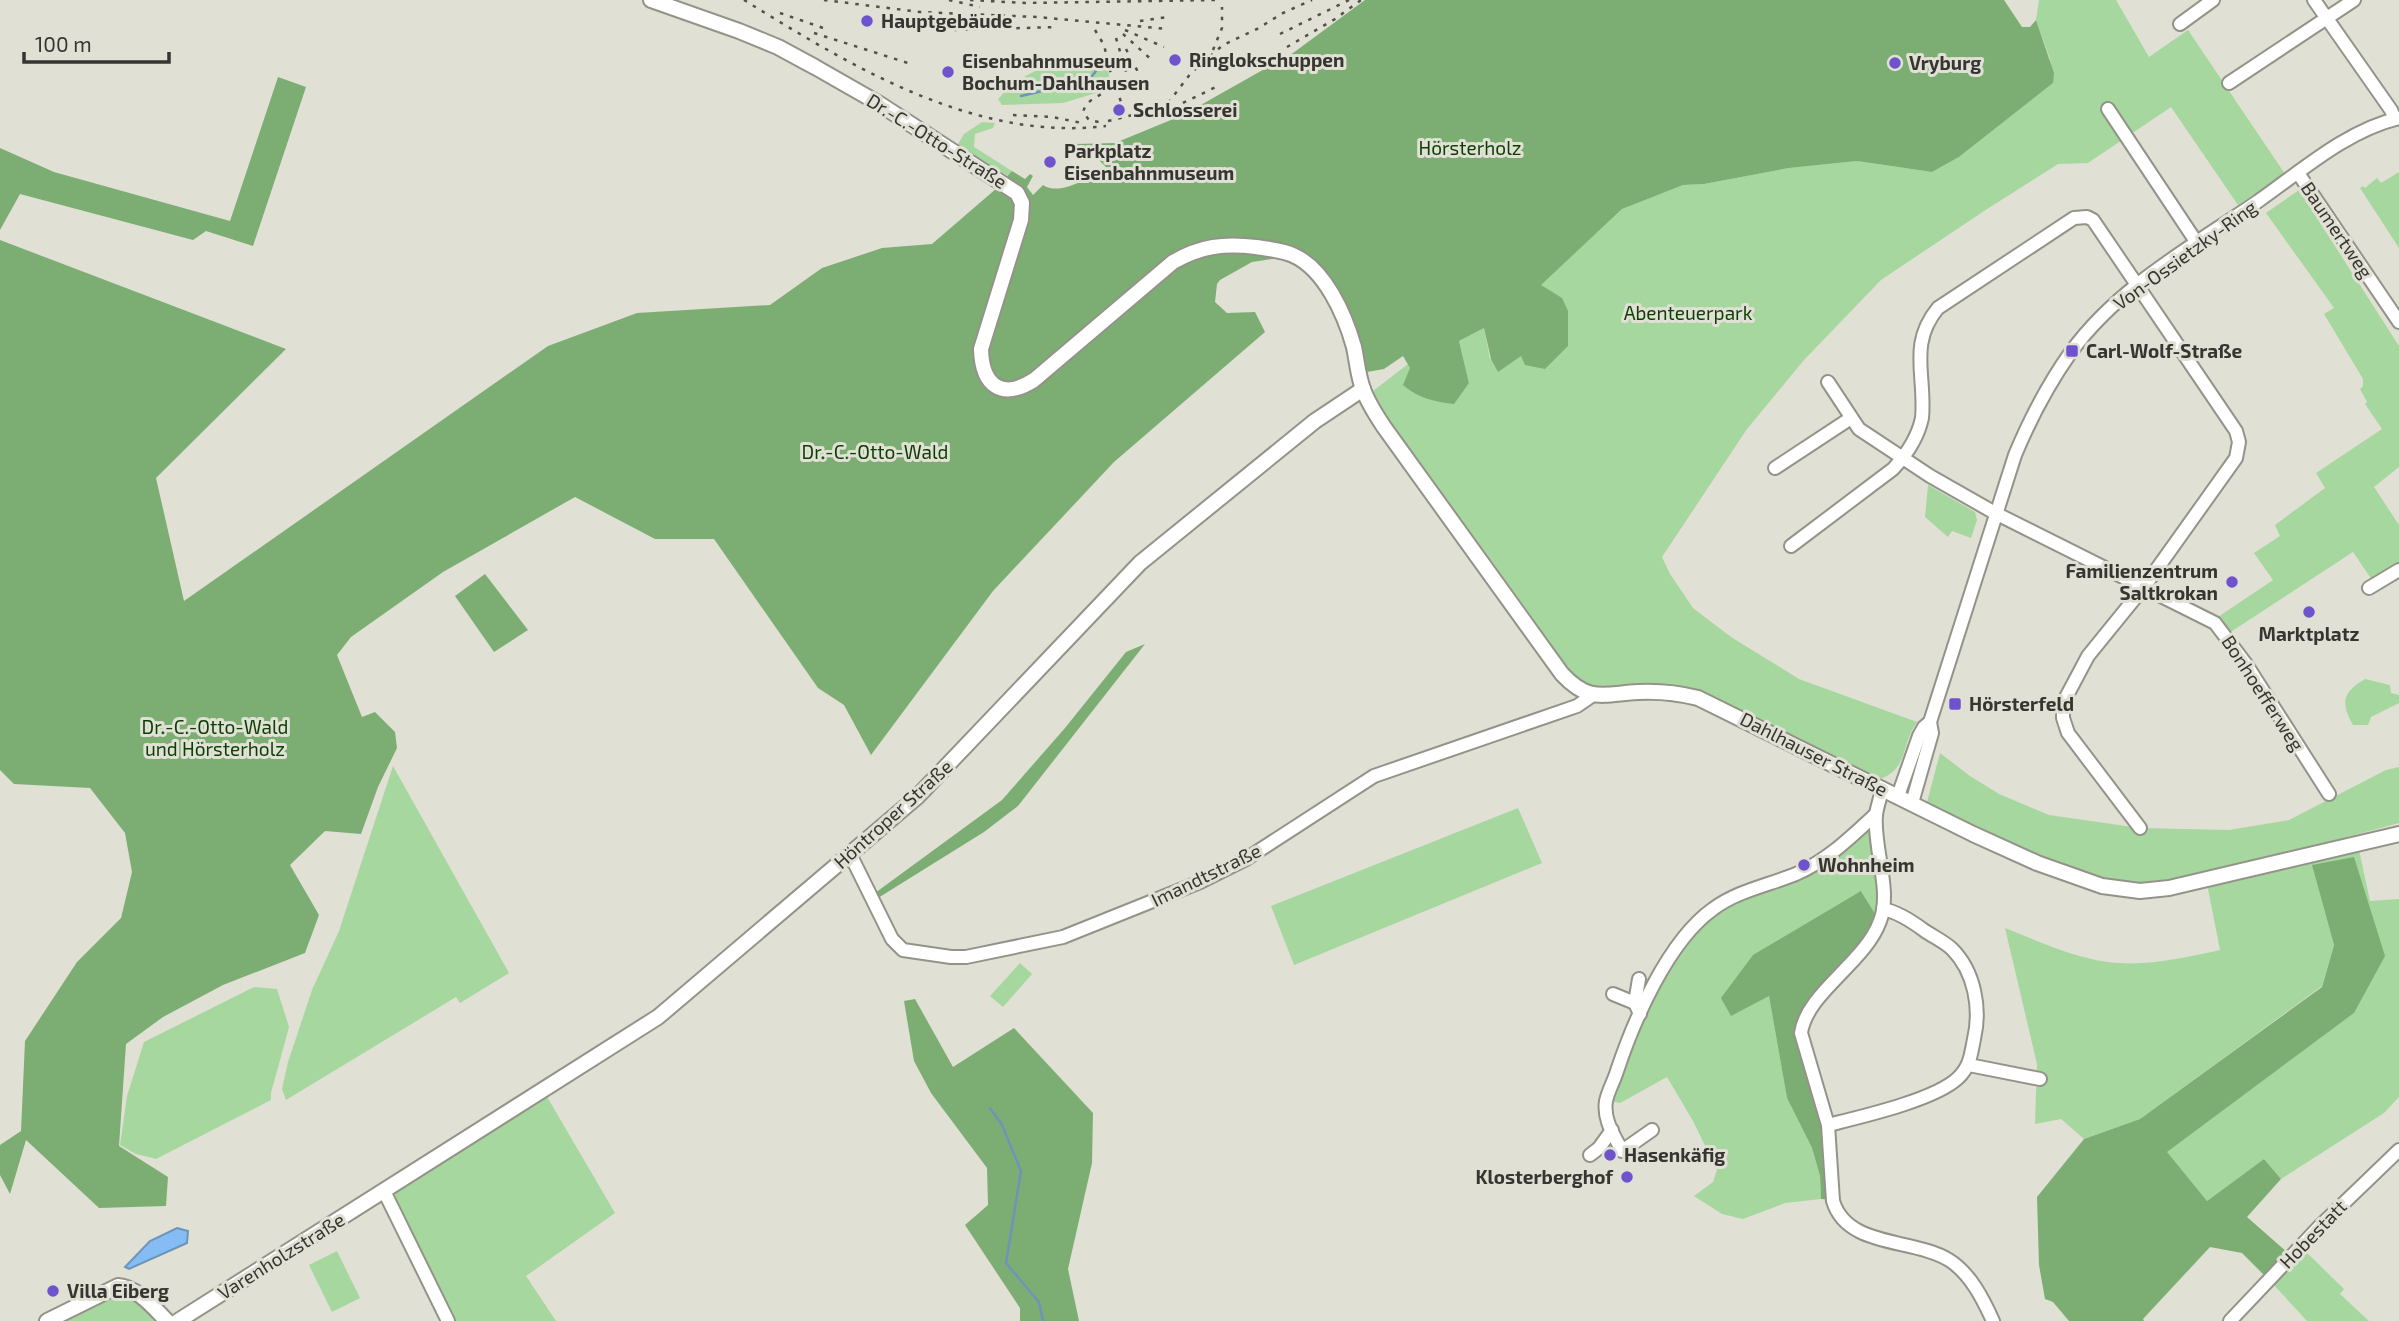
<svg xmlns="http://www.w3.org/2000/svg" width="2399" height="1321" viewBox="0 0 2399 1321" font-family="'Exo 2',sans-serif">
<rect width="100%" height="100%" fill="#e1e0d5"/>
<g fill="#a6d79e">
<path d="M2039,0h77l33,57 39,-27 97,144 -47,31 -67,-98 -83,56 -30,1 -74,47 -103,69 -77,80 -57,69 -85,128 8,17 23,34 38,29 68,42 118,43c-16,21 -8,47 -37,57l-183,-89 -44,-5 -33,3h-28l-12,-5 -11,-9 -189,-265 -7,-18 35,-27 2,4 59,15 -10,-42 25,-13 6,31 78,-13c-3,-37 8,-40 -28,-61l82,-76 21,-9 40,-15 21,-1 85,-16 68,-7 75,11 27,-15 94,-74 -3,-24 -14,-39z"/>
<polygon points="1089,56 1101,56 1109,74 1110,84 1106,90 1063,103 1002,105 998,99 1014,82 1054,61 1088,60"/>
<polygon points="982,122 995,123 993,128 975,134 974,147 1012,171 1008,176 957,146 964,134"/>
<polygon points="2399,172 2399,248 2360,188 2363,186 2365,188 2377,178 2381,183"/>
<polygon points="2299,190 2399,346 2399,467 2374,487 2399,525 2399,568 2374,583 2353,552 2226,635 2215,619 2273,580 2254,553 2280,536 2275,525 2325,488 2316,473 2382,429 2365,404 2367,402 2360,389 2363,386 2363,379 2324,314 2334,308 2266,213"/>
<polygon points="1928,485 1975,512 1977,520 1971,538 1952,531 1948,537 1925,517"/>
<path d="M2365,679l25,6 1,8 8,2v8l-28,14 -3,8h-15c-13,-23 -10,-33 12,-46z"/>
<polygon points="1940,753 1970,776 1999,794 2049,815 2140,828 2229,830 2289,820 2386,770 2399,767 2399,823 2247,864 2151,885 2102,880 2036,857 1926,806"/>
<polygon points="393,766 509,973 460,1003 456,997 286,1100 282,1089 288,1062 312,990 339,931"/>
<polygon points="1518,808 1542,863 1294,965 1271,906"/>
<polygon points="1875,816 1879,920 1862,892 1836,907 1769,995 1787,1098 1812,1148 1820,1176 1821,1199 1785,1203 1743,1219 1722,1214 1694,1196 1713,1182 1717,1170 1693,1121 1667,1077 1620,1103 1608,1101 1627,1046 1682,942 1714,910 1796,875"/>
<path d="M2359,850l11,51 29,-2v198l-15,16 -103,66 -17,-20 -57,42 -41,-49 188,-139 -42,-148 22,80 -12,41 -182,133 -56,20 -23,-20 -26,5 2,-60 -32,-136c33,13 67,29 103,34 37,5 76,-4 112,-12l-13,-66z"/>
<polygon points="1020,963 1032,974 1003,1007 990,996"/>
<polygon points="254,987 277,989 289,1027 271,1093 271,1100 156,1159 136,1154 120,1145 127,1096 144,1042"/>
<polygon points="546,1095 615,1213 526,1276 556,1321 451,1321 395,1197 396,1191"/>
<polygon points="2303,1249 2344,1289 2340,1294 2369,1321 2307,1321 2272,1283"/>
<polygon points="337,1251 360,1298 332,1312 309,1265"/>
<path d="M112,1292c19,2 31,13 43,29h-98z"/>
</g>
<g fill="#7cae74">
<path d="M1365,0h639l18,27h8l6,-7 18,53 -1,10 -94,74 -27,15 -75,-11 -68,7 -85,16 -21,1 -61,24 -81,76 21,13 6,13v35l-23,23 -20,-4 -4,-9 -23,16 -7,-13 -7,-31 -25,13 10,42 -15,21c-19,-2 -36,-6 -51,-19l7,-17 -7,-12 -19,13 -17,3 -17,-61 -18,-26 -26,-31 -54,8 -32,18 -3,4 -2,18 12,11 28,-1 10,20 -151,130 -121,129 -122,164 -27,-50 -26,-17 -104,-149h-59l-80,-42 -132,75 -92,65 -14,18 25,62 13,-5 20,20 2,16 -19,39 -17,47 -36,-3 -35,34 29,50 -14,38 -82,32 -60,32 -37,27 -7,102 49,31 -2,29 -67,2 -73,-68 -16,54 -10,-19v-30l21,-14 4,-90 52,-79 44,-44 11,-46 -7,-39 -35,-45 -76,-4 -14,-14v-530l286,109 -130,129 28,123 364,-255 89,-33 133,-8 52,-37 60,-20 50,-4 65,-56 15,-17 13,8 5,-5 3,2 -6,11 6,8 10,-10c18,12 47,-9 64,-17l-13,-13 -19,-11 40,-1 68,-28 110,-62z"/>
<polygon points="278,77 306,87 253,246 206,231 193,240 20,194 0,230 0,148 54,172 230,221"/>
<polygon points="485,574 528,630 494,652 455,596"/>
<polygon points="1145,644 1018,806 984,832 878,898 875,893 1002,800 1065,728 1126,652"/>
<polygon points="2354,857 2385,956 2354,1013 2167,1152 2207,1201 2264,1159 2281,1179 2247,1217 2288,1253 2265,1276 2242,1253 2210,1247 2143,1319 2144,1321 2069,1321 2053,1302 2045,1299 2039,1265 2037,1197 2084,1139 2140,1119 2322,987 2334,945 2312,865"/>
<polygon points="1861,891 1879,920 1802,1021 1827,1126 1832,1200 1821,1199 1820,1176 1812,1148 1787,1098 1769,996 1731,1016 1721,998 1753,955"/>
<polygon points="915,999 953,1067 1014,1028 1093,1113 1092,1163 1068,1269 1079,1321 1020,1321 1020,1308 965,1225 988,1205 987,1168 931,1093 914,1061 904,1001"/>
</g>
<polygon fill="#84bcf3" stroke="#6d94b9" stroke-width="2" points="177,1228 188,1231 187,1243 129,1269 125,1267 150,1241"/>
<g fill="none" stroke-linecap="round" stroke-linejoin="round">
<g stroke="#6d94b9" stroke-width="2.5">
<polyline points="1021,96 1089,80 1096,71 1098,59"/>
<polyline points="990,1108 1002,1125 1021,1171 1006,1263 1039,1302 1043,1321"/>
</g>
<g stroke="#949389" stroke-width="16">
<g id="minor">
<polyline points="2314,0 2391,110 2395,119"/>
<polyline points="2180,24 2213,0"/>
<polyline points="2229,83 2354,0"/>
<polyline points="2108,109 2197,243"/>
<polyline points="2298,173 2399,322"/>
<polyline points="1828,382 1859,429 1930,476 1995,513 2215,623 2246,664 2329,794"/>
<polyline points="1775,468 1851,418"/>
<path d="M1791,546l102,-77c13,-14 25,-32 29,-51 4,-42 -14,-74 16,-110l136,-90 13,-1 6,3 143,211 3,11 -3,16 -92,129 -56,69 -25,47v15l5,15 72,95"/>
<polyline points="2369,588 2399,570"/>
<path d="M1882,788c-1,9 -5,18 -6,27 -3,32 16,76 4,106 -15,42 -73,71 -79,112l27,92 5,76c14,47 80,37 116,59 21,13 34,39 44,61"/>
<path d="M1898,796l21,-60 5,-9 6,-5 85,-267c15,-36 34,-72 56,-103 47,-65 122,-106 186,-150 43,-30 90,-72 142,-84"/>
<polyline points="1912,803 1932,733 1930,722"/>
<polyline points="850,854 892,939 903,950 951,957 966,957 1063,937 1200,882 1246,859 1374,776 1577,706 1593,695"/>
<polyline points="1639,979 1635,1003 1640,1014"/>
<polyline points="1613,994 1635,1003"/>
<polyline points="1969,1065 2040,1079"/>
<path d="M1828,1125c32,-8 107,-25 130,-47 12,-11 13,-24 16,-39 7,-30 1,-67 -22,-90 -7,-7 -18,-12 -27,-18 -12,-9 -27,-19 -42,-22"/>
<path d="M1652,1130l-30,21c-8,-16 -19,-31 -16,-50 2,-10 8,-20 11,-30 17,-51 51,-130 96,-162 24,-18 56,-24 83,-35 32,-14 55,-37 80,-60"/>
<polyline points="1590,1155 1599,1148 1612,1130"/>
<polyline points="384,1191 448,1321"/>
<polyline points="2230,1321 2319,1227 2399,1150"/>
</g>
</g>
<g stroke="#949389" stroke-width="18">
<g id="tertiary">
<path d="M651,0l88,31 39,16 37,20 63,36 139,90 5,10 -1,17 -40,129c1,36 20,52 53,31l139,-118c28,-16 51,-19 83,-15 12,2 26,3 37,8 32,14 52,60 61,92 3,14 4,29 9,42 5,14 13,26 21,38l178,247c27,29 41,20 76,18 20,-1 40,1 60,6l275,136 64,29 65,23 38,5 29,-3 230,-54"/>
<path d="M47,1321l71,-35c19,1 36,22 49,35"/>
<polyline points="178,1321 658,1017 917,797 1140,563 1315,421 1363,389"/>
</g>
</g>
<use href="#minor" stroke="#fff" stroke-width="12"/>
<use href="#tertiary" stroke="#fff" stroke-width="14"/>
<g stroke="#51504b" stroke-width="2.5" stroke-dasharray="3.5 7" stroke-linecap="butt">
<path d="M744,0c107,66 231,142 362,126"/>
<polyline points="824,0 920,12 1037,17 1168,29"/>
<polyline points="949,0 980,7"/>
<polyline points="970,0 1025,3 1215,0"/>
<polyline points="780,13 826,29"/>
<polyline points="1140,21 1168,17"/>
<polyline points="922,27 957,30 1056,27"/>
<path d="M1095,30l9,15 9,38c-7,14 -25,12 -30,29l6,8 10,2"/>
<polyline points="1125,30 1164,47"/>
<polyline points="814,33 911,64"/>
<polyline points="1123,34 1154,62"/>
<polyline points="1280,34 1349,0"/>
<polyline points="1116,38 1128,78"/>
<polyline points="1287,47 1335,19 1361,0"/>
<polyline points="1126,49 1139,74"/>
<polyline points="1213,50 1222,28 1222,7"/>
<polyline points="1113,78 1121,102"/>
<polyline points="1164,112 1218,86"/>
<polyline points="1013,115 1052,117 1082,123"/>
<polyline points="1108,121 1137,114 1168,103 1191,73 1223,45 1257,29 1283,13 1312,0"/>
</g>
</g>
<g fill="#6e53cc" stroke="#e1e0d5" stroke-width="2.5">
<circle cx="867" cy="21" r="7"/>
<circle cx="1175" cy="60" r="7"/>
<circle cx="1895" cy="63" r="7"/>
<circle cx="948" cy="72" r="7"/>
<circle cx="1119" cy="110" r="7"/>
<circle cx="1050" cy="162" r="7"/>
<rect x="2065" y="344" width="14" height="14" rx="3.5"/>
<circle cx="2232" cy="582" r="7"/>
<circle cx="2309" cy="612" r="7"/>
<rect x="1948" y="697" width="14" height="14" rx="3.5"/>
<circle cx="1804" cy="865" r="7"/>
<circle cx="1610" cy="1155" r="7"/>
<circle cx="1627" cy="1177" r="7"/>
<circle cx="53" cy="1291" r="7"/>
</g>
<g text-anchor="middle" stroke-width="6" stroke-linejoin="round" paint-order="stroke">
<g font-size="19" font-weight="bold" fill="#363531" stroke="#e1e0d5" text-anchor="start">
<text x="881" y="28">Hauptgebäude</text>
<text x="1189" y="67">Ringlokschuppen</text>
<text x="962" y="68">Eisenbahnmuseum<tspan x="962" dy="22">Bochum-Dahlhausen</tspan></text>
<text x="1909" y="70">Vryburg</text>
<text x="1133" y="117">Schlosserei</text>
<text x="1064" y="158">Parkplatz<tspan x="1064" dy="22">Eisenbahnmuseum</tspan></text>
<text x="2086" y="358">Carl-Wolf-Straße</text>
<text x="2218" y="578" text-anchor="end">Familienzentrum<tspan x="2218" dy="22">Saltkrokan</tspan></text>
<text x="2309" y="641" text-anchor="middle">Marktplatz</text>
<text x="1969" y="711">Hörsterfeld</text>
<text x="1818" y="872">Wohnheim</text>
<text x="1624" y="1162">Hasenkäfig</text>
<text x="1613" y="1184" text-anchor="end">Klosterberghof</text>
<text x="67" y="1298">Villa Eiberg</text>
</g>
<g font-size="19" fill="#363531" stroke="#e1e0d5">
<text transform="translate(937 141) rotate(32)" y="7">Dr.-C.-Otto-Straße</text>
<text transform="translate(2337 230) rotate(56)" y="7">Baumertweg</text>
<text transform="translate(2185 255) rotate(-36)" y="7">Von-Ossietzky-Ring</text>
<text transform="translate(2263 693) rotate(57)" y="7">Bonhoefferweg</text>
<text transform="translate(1814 754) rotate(27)" y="7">Dahlhauser Straße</text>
<text transform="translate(893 814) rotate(-42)" y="7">Höntroper Straße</text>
<text transform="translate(1206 875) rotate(-26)" y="7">Imandtstraße</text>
<text transform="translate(2313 1234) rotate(-46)" y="7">Hobestatt</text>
<text transform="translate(281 1256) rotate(-32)" y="7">Varenholzstraße</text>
</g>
<g font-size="19" fill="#0a3e02" stroke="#e1e0d5">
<text x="1470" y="155">Hörsterholz</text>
<text x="1688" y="320">Abenteuerpark</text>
<text x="875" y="459">Dr.-C.-Otto-Wald</text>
<text x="215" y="734">Dr.-C.-Otto-Wald<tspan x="215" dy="22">und Hörsterholz</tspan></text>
</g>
</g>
<path d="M24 52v10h145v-10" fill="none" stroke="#363531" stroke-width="3.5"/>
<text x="35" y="52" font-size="21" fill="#363531" stroke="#e1e0d5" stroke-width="5" paint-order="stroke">100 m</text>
</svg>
